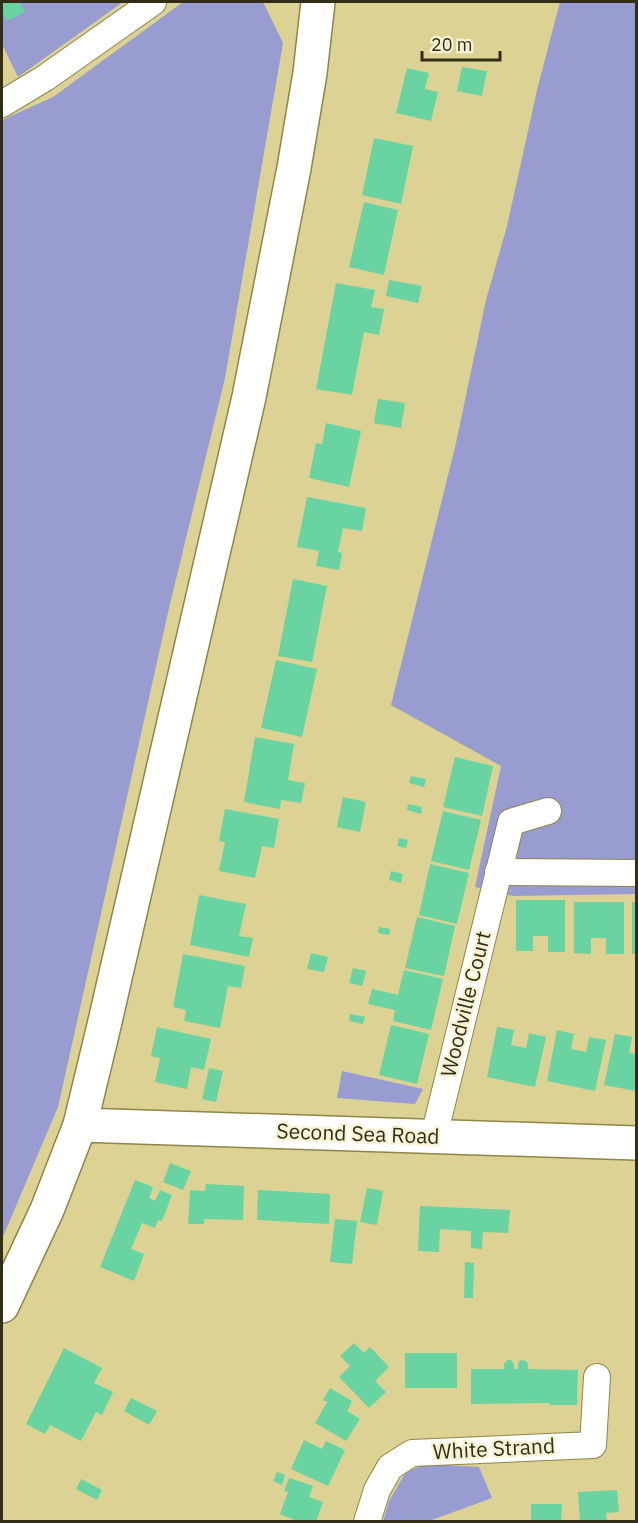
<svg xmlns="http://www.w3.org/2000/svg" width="638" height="1523" viewBox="0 0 638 1523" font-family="'IBM Plex Sans',sans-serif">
<rect width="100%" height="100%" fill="#dbd294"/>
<g fill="#989cd0">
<polygon points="2,2 123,2 18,77 2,44"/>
<polygon points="183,2 263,2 283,43 225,378 169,608 58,1107 2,1239 2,120 53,97"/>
<polygon points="560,2 636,2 636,894 513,896 475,887 501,766 391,705 456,443 486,300 507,226 538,86"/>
<polygon points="342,1071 423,1089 415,1104 337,1098"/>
<polygon points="426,1464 479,1467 492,1498 429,1521 383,1522 389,1501 406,1472"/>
</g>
<g fill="#69d4a1">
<polygon points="2,2 25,2 20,4 25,12 7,21 3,13 2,14"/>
<polygon points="462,67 487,71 482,96 457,91"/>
<polygon points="407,68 429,73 425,89 438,92 431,121 396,113"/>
<polygon points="374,138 413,146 401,204 362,195"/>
<polygon points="364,202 398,210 384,275 349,267"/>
<polygon points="389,280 422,286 418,303 386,296"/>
<polygon points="336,283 375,290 371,307 384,309 379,335 364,332 352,395 316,389"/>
<polygon points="378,399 405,403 401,428 374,423"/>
<polygon points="326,423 361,431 349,487 309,478 316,443 322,444"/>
<polygon points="307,497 366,508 362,531 343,528 338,552 342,553 339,570 316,566 319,551 297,547"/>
<polygon points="293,579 327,586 312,662 278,656"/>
<polygon points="276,660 317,669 302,737 261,728"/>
<polygon points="255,737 294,744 288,780 305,783 301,803 281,800 280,809 244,802"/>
<polygon points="455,757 493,766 482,816 443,807"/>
<polygon points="411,776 426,779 424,787 409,783"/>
<polygon points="343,797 366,802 360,832 337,827"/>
<polygon points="408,804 422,807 421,814 407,810"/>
<polygon points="225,809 279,819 274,848 262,846 255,878 219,871 225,842 219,841"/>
<polygon points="443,811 481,820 469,870 431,861"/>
<polygon points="399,838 408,840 406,848 397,846"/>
<polygon points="430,864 469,873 457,924 419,915"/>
<polygon points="391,871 403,874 401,883 389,880"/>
<polygon points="199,895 246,904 239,936 253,938 249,957 190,945"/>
<polygon points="516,900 565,900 565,952 548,952 548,936 533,936 533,951 516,951"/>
<polygon points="574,902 624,902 624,954 606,954 606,938 591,938 591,954 574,953"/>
<rect x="632" y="902" width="4" height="52"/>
<polygon points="417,917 455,926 444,976 405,968"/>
<polygon points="379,927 390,929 389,935 378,933"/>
<polygon points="311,953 328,957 324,972 307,969"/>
<polygon points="183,954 245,966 241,988 228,986 220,1028 184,1021 186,1010 173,1007"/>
<polygon points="353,968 366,971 362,986 349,983"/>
<polygon points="404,970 443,979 431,1030 393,1021 395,1010 368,1004 372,989 398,995"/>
<polygon points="350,1014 365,1017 363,1024 349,1021"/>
<polygon points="391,1025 429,1034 417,1084 379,1075"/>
<polygon points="157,1027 211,1039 204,1070 191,1067 187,1089 155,1082 160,1058 151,1056"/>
<polygon points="497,1027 514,1030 511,1045 526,1048 529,1033 546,1037 535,1087 487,1077"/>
<polygon points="557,1030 574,1034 571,1049 586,1052 589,1037 606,1040 595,1091 547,1081"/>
<polygon points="615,1034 632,1037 629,1053 636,1054 636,1091 604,1085"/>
<polygon points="209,1068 223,1071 216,1102 202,1099"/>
<polygon points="170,1163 191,1171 183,1190 163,1182"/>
<polygon points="135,1180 153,1187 149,1198 155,1201 160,1190 172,1195 162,1221 158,1220 155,1228 142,1223 131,1249 144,1254 134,1281 100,1267"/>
<polygon points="206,1184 244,1186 243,1220 204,1219 204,1224 188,1224 190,1190 205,1191"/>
<polygon points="367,1188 383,1191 377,1225 360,1222"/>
<polygon points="258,1190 330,1194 329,1224 257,1220"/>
<polygon points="420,1206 510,1210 508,1233 483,1232 482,1249 471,1248 471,1231 440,1229 439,1252 418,1251"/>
<polygon points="335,1219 357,1221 352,1264 330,1262"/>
<polygon points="465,1262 474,1263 473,1298 464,1298"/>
<polygon points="354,1343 364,1353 370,1347 389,1367 375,1381 386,1392 369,1408 339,1377 350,1366 340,1356"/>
<polygon points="64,1348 102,1368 94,1383 113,1392 102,1415 96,1412 81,1441 50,1425 45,1434 26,1424"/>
<rect x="405" y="1353" width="52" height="35"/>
<polygon points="507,1360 511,1360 514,1364 514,1369 518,1369 518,1364 520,1360 526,1361 528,1364 528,1369 578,1370 577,1405 549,1405 550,1403 471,1404 471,1369 504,1369 504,1364"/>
<polygon points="330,1388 352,1401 347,1411 360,1419 346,1441 315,1423 327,1402 323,1400"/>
<polygon points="131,1398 157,1411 149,1425 124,1411"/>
<polygon points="304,1440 322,1449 326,1441 345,1450 328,1486 291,1469"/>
<polygon points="277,1472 285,1475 282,1485 273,1481"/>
<polygon points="289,1478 313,1486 309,1497 323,1502 316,1522 299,1522 280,1514 288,1492 284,1491"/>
<polygon points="81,1479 102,1490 97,1500 76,1489"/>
<polygon points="617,1490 619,1512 606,1513 607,1522 580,1522 578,1492"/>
<polygon points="531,1504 562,1504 561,1522 531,1522"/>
</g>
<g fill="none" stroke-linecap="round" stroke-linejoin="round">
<g stroke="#8e8549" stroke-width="28">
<g id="street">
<polyline points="2,104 45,78 153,2"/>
<polyline points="498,872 636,873"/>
<polyline points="434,1136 511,822 548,811"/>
<polyline points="367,1522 377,1490 390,1467 412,1453 593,1445 597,1377"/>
</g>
</g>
<g stroke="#8e8549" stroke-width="36">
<g id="secondary">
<polyline points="80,1125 636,1143"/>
<polyline points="2,1306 47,1210 80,1125 103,1030 249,397 294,168 310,73 318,2"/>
</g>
</g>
<use href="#street" stroke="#fff" stroke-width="26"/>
<use href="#secondary" stroke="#fff" stroke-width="33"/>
</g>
<g text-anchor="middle" stroke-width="5" stroke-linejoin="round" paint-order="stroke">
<g font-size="21" fill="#322e15" stroke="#f7f2d4">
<text transform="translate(466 1004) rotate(-76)" y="7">Woodville Court</text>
<text transform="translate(358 1134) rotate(2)" y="7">Second Sea Road</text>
<text transform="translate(494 1449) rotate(-3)" y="7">White Strand</text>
</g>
</g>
<rect width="638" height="1523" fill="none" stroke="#322e15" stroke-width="6"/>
<path d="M422 51v9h78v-9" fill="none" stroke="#322e15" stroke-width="3"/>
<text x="431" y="51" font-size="18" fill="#322e15" stroke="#f7f2d4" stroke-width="4.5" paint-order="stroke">20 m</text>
</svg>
